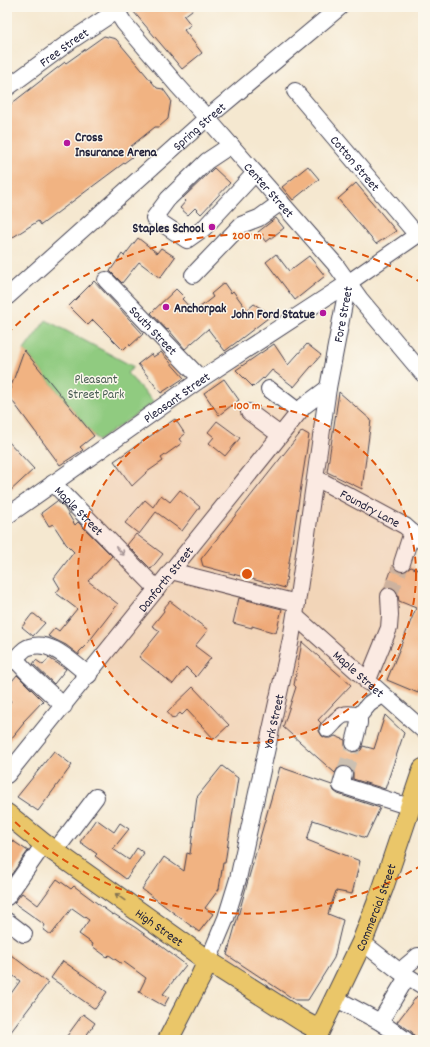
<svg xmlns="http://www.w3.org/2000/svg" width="430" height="1047" viewBox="0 0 430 1047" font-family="Dekko,sans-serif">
<rect width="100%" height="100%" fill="#fbf7ec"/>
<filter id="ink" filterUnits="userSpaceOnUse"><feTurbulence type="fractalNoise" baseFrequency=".025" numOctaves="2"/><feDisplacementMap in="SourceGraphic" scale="8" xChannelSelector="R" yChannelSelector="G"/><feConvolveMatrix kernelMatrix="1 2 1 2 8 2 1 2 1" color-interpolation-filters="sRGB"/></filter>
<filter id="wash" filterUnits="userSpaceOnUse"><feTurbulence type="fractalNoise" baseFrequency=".012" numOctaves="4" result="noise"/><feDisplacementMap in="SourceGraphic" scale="16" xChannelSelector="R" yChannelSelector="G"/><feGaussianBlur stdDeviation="0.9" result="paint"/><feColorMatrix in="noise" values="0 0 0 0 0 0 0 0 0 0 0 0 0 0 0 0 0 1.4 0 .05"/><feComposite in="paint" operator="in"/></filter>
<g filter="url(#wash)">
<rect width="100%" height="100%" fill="#f5e8d0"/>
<polygon fill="#90cb80" stroke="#59765e" points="46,320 134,367 127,373 154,402 98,441 24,350"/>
<g id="blocks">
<g fill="#f1b382">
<polygon points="138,7 196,7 184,16 191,25 184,30 202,53 182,69 133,11"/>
<polygon points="104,36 116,39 157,88 163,89 171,100 168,119 159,127 155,127 130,147 136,154 41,225 38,221 7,241 7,107 65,62 66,63"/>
<polygon points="308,166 319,179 293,200 282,187"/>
<polygon points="214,168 230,183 201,214 195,208 188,215 180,208 186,201 183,198"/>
<polygon points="356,183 396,231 376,244 338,199"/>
<polygon points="276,218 284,228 266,242 258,232"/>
<polygon points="138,238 157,253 161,248 175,257 160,278 139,262 122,283 110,271 122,254 124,256"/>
<polygon points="276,254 289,271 309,256 325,276 295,300 266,262"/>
<polygon points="94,281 143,334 130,346 129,344 123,350 93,320 88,325 69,306"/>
<polygon points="224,283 231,293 233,291 247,310 254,304 272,315 225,351 208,329 185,349 168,329 167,330 151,313 176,289 184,297 182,299 194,312 213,297 211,294"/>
<polygon points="274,344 288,365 307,344 321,355 294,387 272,370 264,379 263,378 253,387 236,370"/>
<polygon points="24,350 94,436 80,447 83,450 60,465 8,395"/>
<polygon points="161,352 184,378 161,393 138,364 151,354 153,357"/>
<polygon points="224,379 239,400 219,415 204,393"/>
<polygon points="339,392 371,420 362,489 327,472"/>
<polygon points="175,419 185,434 179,439 182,443 161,458 163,461 147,472 132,486 114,461"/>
<polygon points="217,421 240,438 225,456 209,443 214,437 208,432"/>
<polygon points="302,431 309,435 285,588 203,566 201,559"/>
<polygon points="7,440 34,469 7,494"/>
<polygon points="180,490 200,507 182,531 156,512 139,534 125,523 145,500 153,507 161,495 170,502"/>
<polygon points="57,501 64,507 75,525 78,522 112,556 88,581 118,604 87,644 79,652 79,655 66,645 48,636 55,628 59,631 77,609 56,593 60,588 54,578 74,552 66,544 53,524 49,526 41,513"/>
<polygon points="136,534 163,554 151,569 127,545"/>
<polygon points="393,565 395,570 399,572 404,572 411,567 423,572 423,680 418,693 387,680 416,608 399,601 397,591 394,588 389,587 385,588"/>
<polygon points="239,598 282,609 276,633 252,626 252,628 233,623"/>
<polygon points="170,601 208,630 195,646 211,658 196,677 186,667 173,684 139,657 160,631 152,626 164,611 163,609"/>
<polygon points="32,614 34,614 45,623 33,636 22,627"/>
<polygon points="302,642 351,685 318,720 321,723 319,727 319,731 322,736 326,738 331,738 335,736 345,740 345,746 348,750 352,752 357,752 361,750 363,746 374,749 385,715 404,733 385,789 353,779 353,772 351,769 347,766 342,766 338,768 335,773 283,727 296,687 294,685"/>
<polygon points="49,658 66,669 54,684 33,664 36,660 43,665"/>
<polygon points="17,675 43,701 23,722 24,723 7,744 7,706 11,701 7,697 7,687"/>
<polygon points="193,687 229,725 214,739 187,710 182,715 180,713 173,719 167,712"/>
<polygon points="54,751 72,765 38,811 17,797"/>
<polygon points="222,766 238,778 225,863 223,863 219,889 205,908 213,914 199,932 142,889 164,857 184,871 187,853 190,854 197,797"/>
<polygon points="280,767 332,785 334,791 338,794 380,808 366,838 313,820 307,840 360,861 352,894 336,891 328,914 343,920 334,958 308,1000 295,1000 227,955"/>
<polygon points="96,819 114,832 120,823 129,829 113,849 129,860 137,848 144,853 126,879 95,856 97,854 80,842"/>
<polygon points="7,837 28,851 11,875 7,874"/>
<polygon points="57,879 71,889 74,886 113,915 114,914 136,928 161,946 186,965 163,994 169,997 164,1006 139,992 146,978 124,962 122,964 109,955 107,957 92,946 93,944 79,934 89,920 72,908 51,935 43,929 45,925 14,903 22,893 38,905"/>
<polygon points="7,952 48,983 7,1037 7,999 20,981 7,971"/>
<polygon points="63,961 107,992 95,1009 51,978"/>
<polygon points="417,996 423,1001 423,1040 415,1040 414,1036 412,1032 397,1022"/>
<polygon points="83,1014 95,1023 83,1040 64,1040"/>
</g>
</g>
</g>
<g filter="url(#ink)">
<use href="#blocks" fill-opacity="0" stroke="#424051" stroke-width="1"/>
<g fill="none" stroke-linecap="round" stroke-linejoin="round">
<g stroke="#cbc0b2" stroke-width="16" stroke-dasharray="16 8" stroke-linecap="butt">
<polyline points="389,596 402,563"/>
<polyline points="344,775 354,743"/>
</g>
<g stroke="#424051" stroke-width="18">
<g id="minor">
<path id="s1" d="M114,7l10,16 53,62 30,33 128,146 25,35 63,75"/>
<path id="s2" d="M7,88l65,-48 50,-33"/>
<path id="s3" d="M295,91l122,144"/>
<polyline points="231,145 207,161 168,199 154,218 187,240 204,228 255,173"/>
<polyline points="193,275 241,225 259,218 281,202"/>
<path id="s4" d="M106,280l95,99"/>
<path id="s5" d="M7,297l200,-179 133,-111"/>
<polyline points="269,389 299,412"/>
<polyline points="249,412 280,435"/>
<path id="s6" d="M316,478l89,48 18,16"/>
<path id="s7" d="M53,483l104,106"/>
<path id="s8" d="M7,516l194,-137 147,-96"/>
<polyline points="402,563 412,532"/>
<polyline points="171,571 297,603"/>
<path id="s9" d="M295,616l128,114"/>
<path d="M15,659c4,-4 9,-11 14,-12 23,-8 43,16 60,28"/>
<polyline points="7,663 15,659 29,674 64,706"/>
<polyline points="367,682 389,628 390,615 389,596"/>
<path d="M328,729c12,-12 13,-18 31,-13"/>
<polyline points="354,743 359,723 359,716 369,704 382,695"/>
<path id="s10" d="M7,775l297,-369 24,-18"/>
<polyline points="344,775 341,785 410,807"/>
<polyline points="55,851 96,797"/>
<polyline points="7,897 44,844"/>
<polyline points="7,921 24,934"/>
<polyline points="362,942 399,971 423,986"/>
<path id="s11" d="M208,961l18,-43 12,-39 53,-240 6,-36 31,-215 20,-105 75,-52"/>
<polyline points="402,973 406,966 418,956"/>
<polyline points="335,998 380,1022 406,1040"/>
<polyline points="380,1022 407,977"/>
</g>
</g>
<g stroke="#424051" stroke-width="22">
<g id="major">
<path id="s12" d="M7,814l37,30 164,117 96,61 15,8"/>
<polyline points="168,1040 201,976 208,961"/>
<path id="s13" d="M315,1040l47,-98 21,-54 40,-119"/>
</g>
</g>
<use href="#minor" stroke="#fff" stroke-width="16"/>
<use href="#major" stroke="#eac669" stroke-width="20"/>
</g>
<defs><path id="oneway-shaft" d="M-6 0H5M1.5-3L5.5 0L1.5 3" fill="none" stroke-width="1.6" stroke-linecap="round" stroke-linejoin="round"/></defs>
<use stroke="#9c9ca7" href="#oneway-shaft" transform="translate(120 551) rotate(45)"/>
<use stroke="#867452" href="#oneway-shaft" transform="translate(120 897) rotate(-144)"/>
</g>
<circle cx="247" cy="574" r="169" fill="#de560e" fill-opacity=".12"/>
<g fill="none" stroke="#de560e" stroke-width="2" stroke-dasharray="7 5">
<circle cx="247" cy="574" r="169"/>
<path d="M422 865A339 339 0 0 1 7 814M7 334A339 339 0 0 1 422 283"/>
</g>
<g fill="#b5179e" stroke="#fbf7ec" stroke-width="1.5">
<circle cx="67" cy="143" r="4"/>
<circle cx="212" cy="227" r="4"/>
<circle cx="166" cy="307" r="4"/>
<circle cx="323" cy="313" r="4"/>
</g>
<g text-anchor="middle" stroke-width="3" stroke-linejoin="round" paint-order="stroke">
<g font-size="13" fill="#22223b" stroke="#fbf7ec">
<text dy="5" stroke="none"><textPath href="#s2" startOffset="70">Free Street</textPath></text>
<text dy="5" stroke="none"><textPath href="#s5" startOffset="257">Spring Street</textPath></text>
<text dy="5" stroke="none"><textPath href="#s3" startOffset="94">Cotton Street</textPath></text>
<text dy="5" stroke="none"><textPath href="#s1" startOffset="240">Center Street</textPath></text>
<text dy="5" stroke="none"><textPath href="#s11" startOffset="662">Fore Street</textPath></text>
<text dy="5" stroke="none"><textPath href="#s4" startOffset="69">South Street</textPath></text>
<text dy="5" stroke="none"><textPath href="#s8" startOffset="207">Pleasant Street</textPath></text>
<text dy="5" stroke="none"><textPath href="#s6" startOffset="62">Foundry Lane</textPath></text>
<text dy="5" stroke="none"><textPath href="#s7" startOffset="38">Maple Street</textPath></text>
<text dy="5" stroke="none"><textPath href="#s10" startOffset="252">Danforth Street</textPath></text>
<text dy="5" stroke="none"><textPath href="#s9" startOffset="86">Maple Street</textPath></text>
<text dy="5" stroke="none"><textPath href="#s11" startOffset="249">York Street</textPath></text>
<text dy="5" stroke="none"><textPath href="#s13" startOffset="146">Commercial Street</textPath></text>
<text dy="5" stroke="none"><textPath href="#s12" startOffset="190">High Street</textPath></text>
</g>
<g font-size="13" font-weight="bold" fill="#22223b" stroke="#fbf7ec" text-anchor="start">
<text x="75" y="141">Cross<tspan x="75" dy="15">Insurance Arena</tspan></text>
<text x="204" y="232" text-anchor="end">Staples School</text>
<text x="174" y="312">Anchorpak</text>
<text x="315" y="318" text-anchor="end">John Ford Statue</text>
</g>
<g font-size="13" fill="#485d53" stroke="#fbf7ec">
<text x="96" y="383">Pleasant<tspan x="96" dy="15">Street Park</tspan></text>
</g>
</g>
<circle cx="247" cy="574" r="6" fill="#de560e" stroke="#fbf7ec" stroke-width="2"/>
<g font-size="12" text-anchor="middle" font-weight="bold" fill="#de560e" stroke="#fbf7ec" stroke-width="3" stroke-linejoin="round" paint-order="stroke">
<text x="247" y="239">200 m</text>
<text x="247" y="409">100 m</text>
</g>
<rect width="430" height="1047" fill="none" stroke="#fbf7ec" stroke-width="24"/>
</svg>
